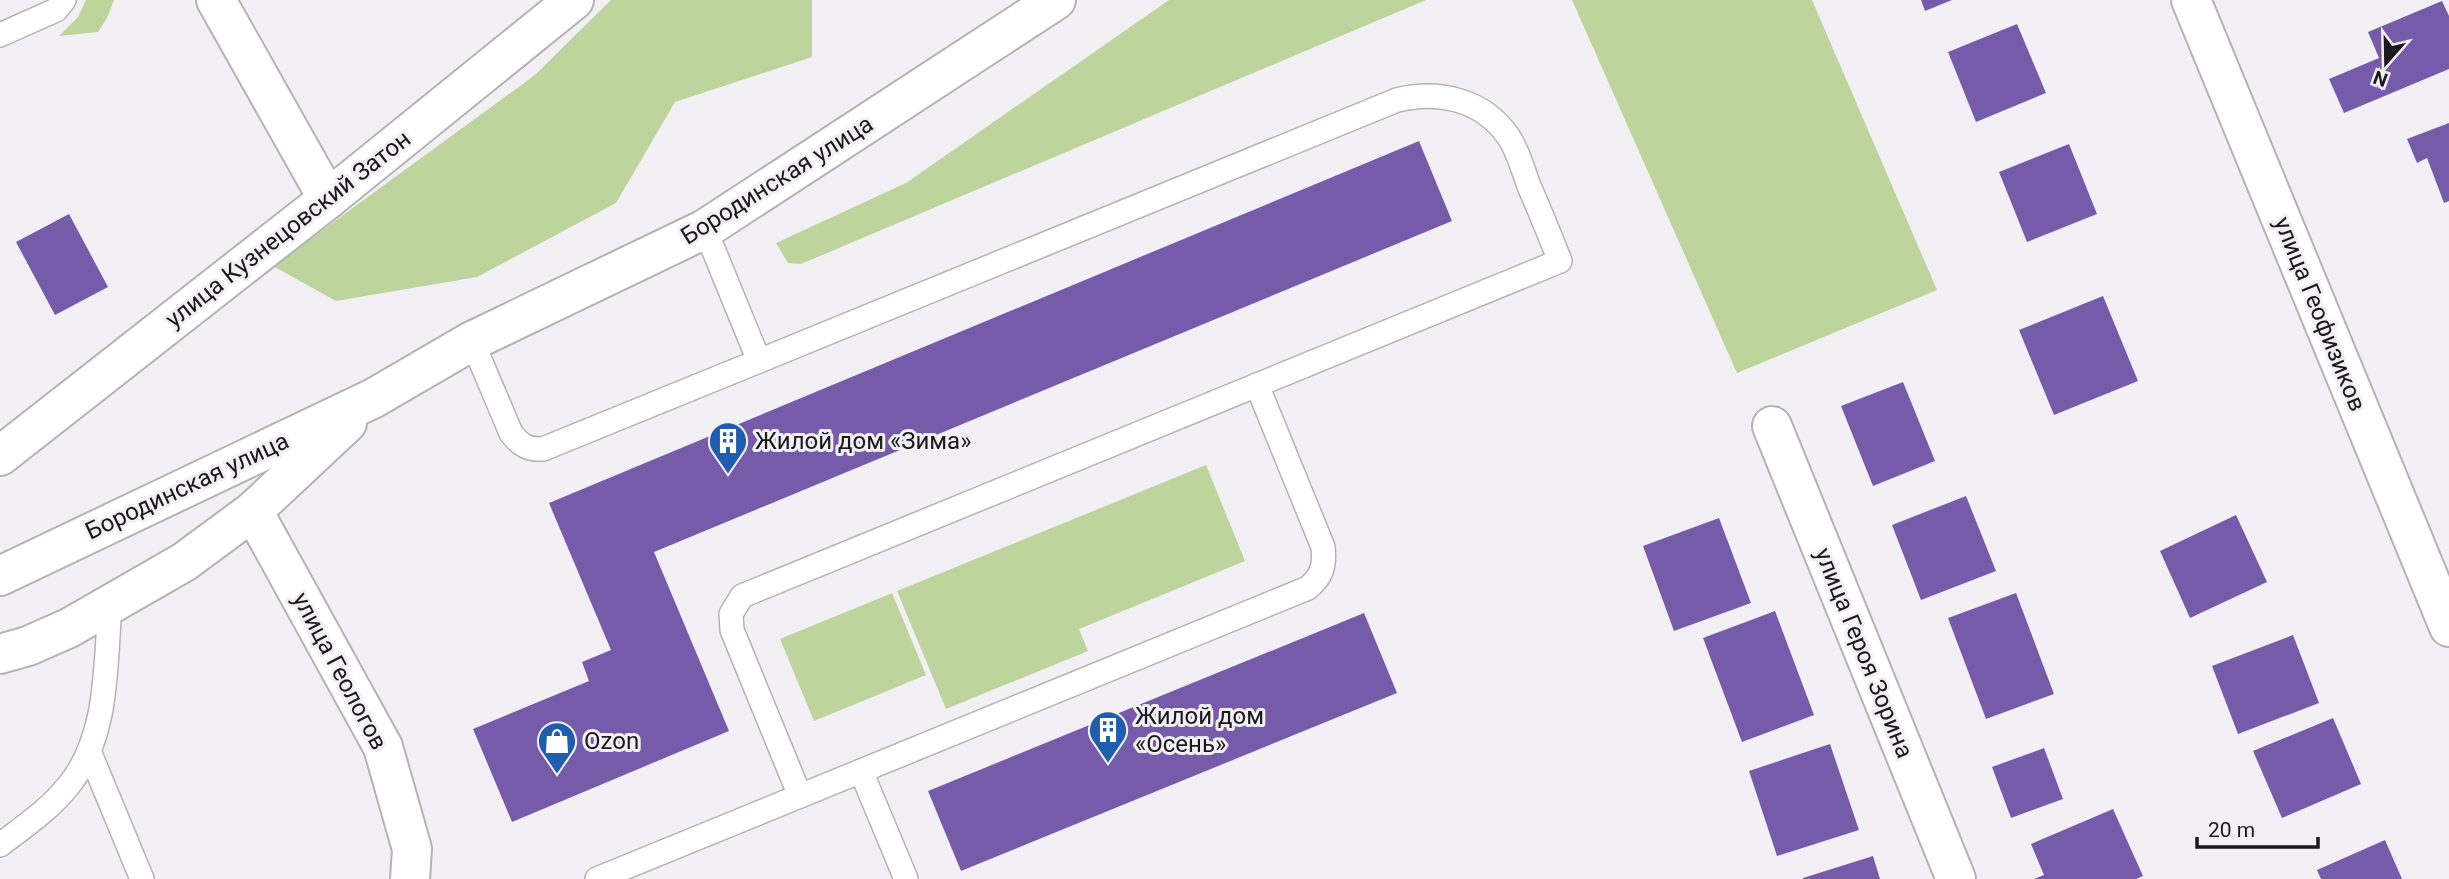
<svg xmlns="http://www.w3.org/2000/svg" width="2449" height="879" viewBox="0 0 2449 879" font-family="Roboto,sans-serif">
<rect width="100%" height="100%" fill="#f2f0f4"/>
<g fill="#bed49d">
<polygon points="86,0 114,0 107,18 98,32 59,36 78,17"/>
<polygon points="611,0 812,0 812,57 675,102 616,203 477,277 336,301 273,266 535,75"/>
<polygon points="1169,0 1426,0 801,264 788,263 776,243 906,183"/>
<polygon points="1572,0 1812,0 1937,290 1737,373"/>
<polygon points="1206,465 1245,561 1079,629 1088,651 946,709 897,591"/>
<polygon points="892,593 926,675 814,721 780,639"/>
</g>
<g fill="#775bab">
<polygon points="1921,0 1952,0 1925,11"/>
<polygon points="2442,1 2449,16 2449,69 2344,113 2329,79 2379,58 2368,32"/>
<polygon points="2017,24 2046,93 1976,122 1948,52"/>
<polygon points="2449,123 2449,201 2444,203 2427,158 2417,163 2407,139"/>
<polygon points="1419,141 1452,221 654,552 729,731 512,822 473,729 589,681 582,662 611,650 549,503"/>
<polygon points="2069,144 2097,214 2027,242 1999,172"/>
<polygon points="69,214 108,287 55,315 16,242"/>
<polygon points="2103,296 2138,381 2054,415 2019,330"/>
<polygon points="1903,382 1935,461 1873,486 1841,406"/>
<polygon points="1966,496 1996,571 1921,600 1892,525"/>
<polygon points="2236,515 2267,582 2190,618 2160,551"/>
<polygon points="1719,518 1751,603 1674,631 1643,546"/>
<polygon points="2016,593 2054,694 1986,719 1948,618"/>
<polygon points="1775,611 1814,715 1742,742 1703,638"/>
<polygon points="1364,613 1397,693 961,871 928,791"/>
<polygon points="2293,635 2319,703 2238,734 2212,666"/>
<polygon points="2333,718 2361,784 2282,818 2253,751"/>
<polygon points="1830,744 1859,830 1777,856 1749,771"/>
<polygon points="2044,748 2063,799 2011,818 1992,767"/>
<polygon points="2113,809 2143,876 2136,879 2034,879 2044,875 2031,844"/>
<polygon points="2385,840 2402,879 2321,879 2317,870"/>
<polygon points="1873,856 1880,879 1803,879 1803,878"/>
</g>
<g fill="none" stroke-linecap="round" stroke-linejoin="round">
<g stroke="#b3b2b5" stroke-width="26">
<g id="service">
<polyline points="0,35 56,10 64,0"/>
<path d="M472,341l39,92c9,12 17,17 32,16l216,-88"/>
<polyline points="89,751 142,879"/>
<polyline points="861,771 906,879"/>
<path d="M800,796l508,-208c14,-12 17,-22 15,-41l-66,-162"/>
<path d="M0,845c25,-19 50,-36 69,-60 40,-50 36,-119 41,-180"/>
<path d="M597,879l203,-83 -68,-166 -1,-16 11,-18 818,-335c-10,-25 -20,-50 -31,-75 -6,-16 -11,-36 -21,-50 -26,-37 -70,-46 -111,-36l-638,261 -54,-132"/>
</g>
</g>
<g stroke="#b3b2b5" stroke-width="42">
<g id="minor">
<polyline points="216,0 328,199"/>
<polyline points="2191,0 2449,627"/>
<polyline points="1772,426 1956,879"/>
<polyline points="0,456 328,199 574,0"/>
<polyline points="253,511 383,747 412,849 410,879"/>
</g>
</g>
<g stroke="#b3b2b5" stroke-width="42">
<g id="tertiary">
<polyline points="0,576 374,398 472,341 705,229 1056,0"/>
<polyline points="0,654 28,646 69,628 184,562 253,511 347,423"/>
</g>
</g>
<use href="#service" stroke="#fff" stroke-width="23"/>
<use href="#minor" stroke="#fff" stroke-width="38"/>
<use href="#tertiary" stroke="#fff" stroke-width="38"/>
</g>
<defs>
<g id="building-pin" transform="scale(2.0125)"><path d="M0 17L-7.5 6A9.5 9.5 0 1 1 7.5 6Z" fill="#1f5eaf" stroke="#f2f0f4"/><path d="M-4-6H4V6H1V3H-1V6H-4ZM-2.5-4.3h1.7v1.8h-1.7ZM.8-4.3h1.7v1.8H.8ZM-2.5-1h1.7V.8h-1.7ZM.8-1h1.7V.8H.8Z" fill="#fff"/></g>
<g id="shop-pin" transform="scale(2.0125)"><path d="M0 17L-7.5 6A9.5 9.5 0 1 1 7.5 6Z" fill="#1f5eaf" stroke="#f2f0f4"/><path d="M-5-2.5h2.3a2.7 3.5 0 0 1 5.4 0H5L5.5 6h-11ZM-1.5-2.5h3a1.5 2.3 0 0 0-3 0Z" fill="#fff"/></g>
</defs>
<g fill-rule="evenodd">
<use href="#building-pin" x="728" y="441"/>
<use href="#building-pin" x="1108" y="730"/>
<use href="#shop-pin" x="557" y="741"/>
</g>
<g text-anchor="middle" stroke-width="6" stroke-linejoin="round" paint-order="stroke">
<g font-size="24" fill="#19191a" stroke="#f2f0f4">
<text transform="translate(777 180) rotate(-32)" y="8">Бородинская улица</text>
<text transform="translate(288 229) rotate(-38)" y="8">улица Кузнецовский Затон</text>
<text transform="translate(2320 314) rotate(68)" y="8">улица Геофизиков</text>
<text transform="translate(187 486) rotate(-25)" y="8">Бородинская улица</text>
<text transform="translate(1864 653) rotate(68)" y="8">улица Героя Зорина</text>
<text transform="translate(340 671) rotate(62)" y="8">улица Геологов</text>
</g>
<g font-size="24" fill="#19191a" stroke="#f2f0f4" text-anchor="start">
<text x="755" y="449">Жилой дом «Зима»</text>
<text x="1135" y="724">Жилой дом<tspan x="1135" dy="28">«Осень»</tspan></text>
<text x="584" y="749">Ozon</text>
</g>
</g>
<g transform="translate(2386 63) rotate(200)" stroke="#f2f0f4" stroke-width="5" paint-order="stroke">
<path d="M0-5L12 26L0 18L-12 26Z" fill="#19191a"/>
<text y="-10" font-size="19" font-weight="bold" text-anchor="middle" fill="#19191a">N</text>
</g>
<path d="M2197 837v10h121v-10" fill="none" stroke="#19191a" stroke-width="3.5"/>
<text x="2208" y="837" font-size="21" fill="#19191a" stroke="#f2f0f4" stroke-width="5" paint-order="stroke">20 m</text>
</svg>
